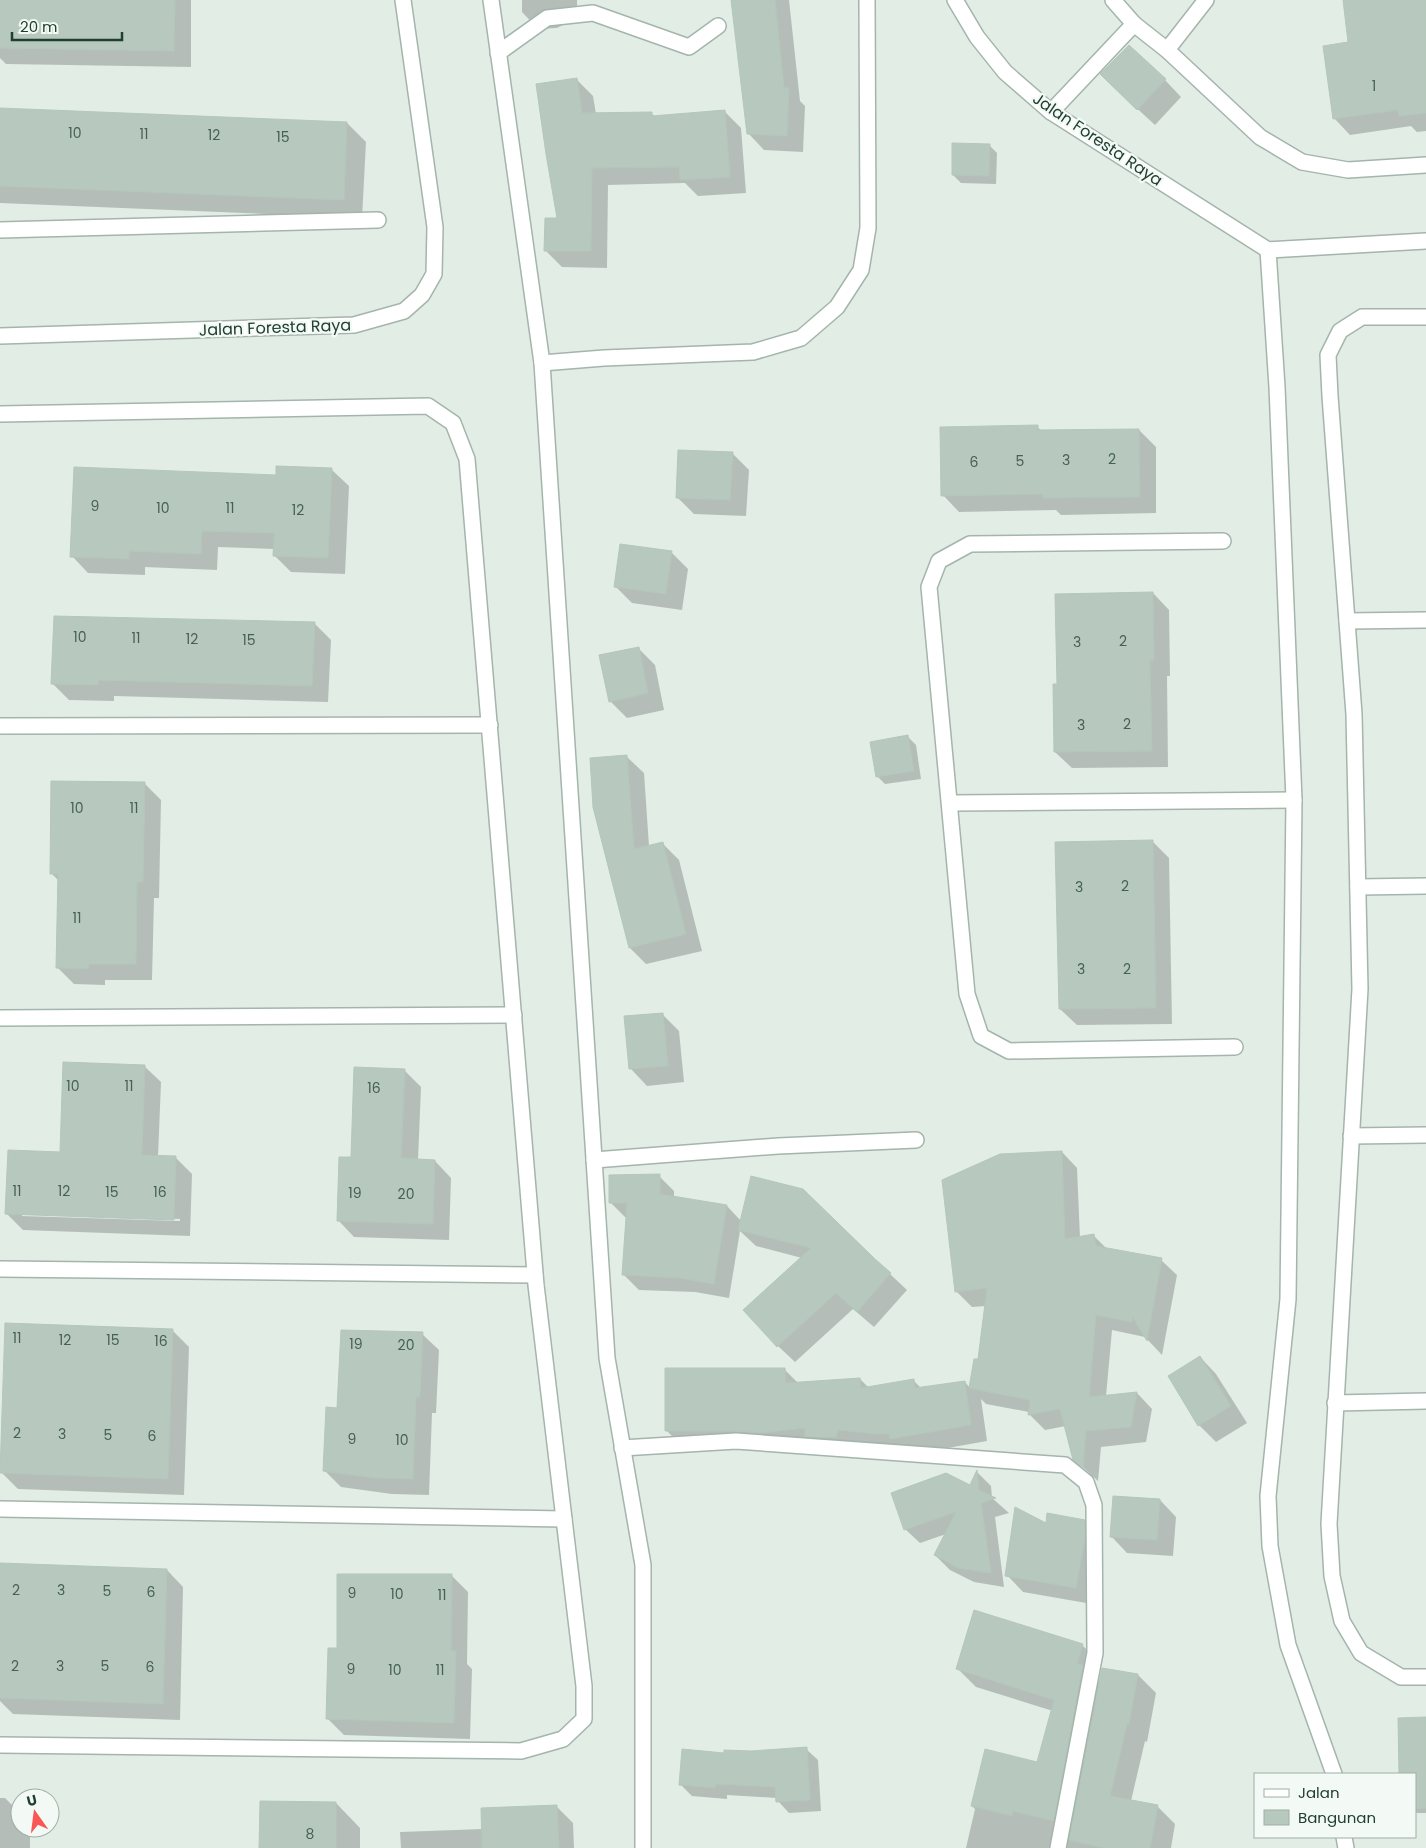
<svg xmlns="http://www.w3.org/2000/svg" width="1426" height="1848" viewBox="0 0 1426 1848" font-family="Poppins,sans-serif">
<rect width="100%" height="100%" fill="#e2ede6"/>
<g fill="#0003" fill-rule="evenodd">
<polygon points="0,0 191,0 191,67 6,64 0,58"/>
<polygon points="522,0 578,0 577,0 577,23 563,25 557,28 538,29 522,12"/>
<polygon points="733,0 789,0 800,101 805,106 803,152 764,150 748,133"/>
<polygon points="1344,0 1426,0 1426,131 1417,132 1411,126 1350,135 1334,118 1350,43"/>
<polygon points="577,80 593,96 596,114 651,113 655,117 725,112 741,128 746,193 698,196 685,183 608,185 607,268 562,267 545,250 559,219"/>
<polygon points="1165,80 1181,97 1155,125 1118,91"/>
<polygon points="0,110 347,123 366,142 362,218 0,203"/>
<polygon points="989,145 997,153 996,184 961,183 953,175"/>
<polygon points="1037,427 1042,431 1139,430 1156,447 1156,513 1061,515 1056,510 959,512 943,495"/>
<polygon points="732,453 749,470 746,516 694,514 677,497"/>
<polygon points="277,468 332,470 349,486 345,574 291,572 274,555 274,549 218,547 217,570 145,567 145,575 88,573 72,556 277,476"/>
<polygon points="621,546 672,553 688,569 682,610 632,603 615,586"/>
<polygon points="1153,593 1169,610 1170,676 1167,676 1168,767 1072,768 1055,752 1058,685"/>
<polygon points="314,623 331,640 328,702 114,696 114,701 69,700 52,683"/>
<polygon points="638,648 655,665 664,710 627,718 610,701"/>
<polygon points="908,737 916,745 921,779 885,784 877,776"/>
<polygon points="627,757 644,773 649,846 662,843 679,860 702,951 646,964 630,948"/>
<polygon points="145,784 161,800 159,898 154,898 152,980 105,980 105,985 74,984 58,968 59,881 51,873"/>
<polygon points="1152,841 1169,858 1172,1024 1077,1025 1060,1009"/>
<polygon points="662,1014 679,1031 684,1082 647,1086 631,1069 626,1017"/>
<path d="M144,1066l17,16 -3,75h17l17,17 -2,62 -167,-6 -17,-17zM22,1213l158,6v2l-158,-5z"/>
<polygon points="404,1070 421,1087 418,1160 435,1161 451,1178 449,1240 354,1237 338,1220 352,1158"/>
<polygon points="1062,1152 1077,1168 1080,1238 1093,1235 1107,1249 1161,1260 1177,1275 1162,1355 1145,1337 1112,1330 1106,1396 1137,1393 1152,1409 1146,1442 1101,1447 1098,1481 1074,1459 1066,1426 1045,1430 1029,1414 1029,1412 986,1404 981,1399 987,1441 908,1455 815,1445 683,1447 666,1430 784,1369 798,1383 860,1379 869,1388 913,1380 922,1389 965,1382 970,1388 979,1361 986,1306 972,1307 957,1292"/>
<polygon points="659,1176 674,1191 674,1198 727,1206 741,1221 890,1274 907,1290 874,1327 853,1309 795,1362 778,1346 802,1258 756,1246 740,1231 729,1298 695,1292 639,1290 624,1275 627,1217 625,1217 610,1202"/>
<polygon points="172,1330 189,1347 184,1495 18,1489 1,1472"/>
<polygon points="422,1334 439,1350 436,1413 432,1413 429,1495 392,1494 341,1487 325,1471 338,1410"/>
<polygon points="1200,1357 1216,1374 1247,1423 1216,1442 1199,1425 1169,1376"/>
<polygon points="977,1472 991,1486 992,1498 1009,1513 995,1517 1004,1587 974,1582 950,1570 935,1555 946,1534 920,1543 905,1529 970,1486"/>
<polygon points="1160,1500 1176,1517 1173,1556 1127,1553 1111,1536"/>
<polygon points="1084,1521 1101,1537 1092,1604 1023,1592 1007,1575 1047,1525"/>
<polygon points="0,1564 167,1570 183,1587 180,1720 13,1714 0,1701"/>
<polygon points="451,1575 468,1592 467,1664 472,1669 470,1739 344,1735 328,1719 338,1649"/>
<polygon points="975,1612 1083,1646 1101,1664 1096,1680 1100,1684 1138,1675 1156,1693 1147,1742 1145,1741 1131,1801 1157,1806 1175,1824 1171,1848 966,1848 975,1809 972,1806 1038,1763 1053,1711 976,1687 957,1668"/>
<polygon points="1426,1718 1426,1813 1417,1813 1415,1811 1415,1774 1400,1774 1400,1719"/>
<polygon points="806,1749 818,1760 821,1811 789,1813 778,1801 777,1798 727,1795 727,1799 692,1796 680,1784 751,1752"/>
<polygon points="0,1798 5,1798 20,1813 20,1828 30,1828 30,1848 0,1848"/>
<polygon points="336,1803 360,1828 360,1848 261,1848"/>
<polygon points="556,1806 573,1823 574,1848 401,1848 400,1832 483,1829"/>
</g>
<g fill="#b7c8be" stroke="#b4c7bb">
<polygon points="0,0 175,0 174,51 0,48"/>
<polygon points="731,0 775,0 784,88 789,88 787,136 747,134"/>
<polygon points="1343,0 1426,0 1426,113 1399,116 1398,110 1333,119 1323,46 1348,42"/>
<polygon points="1129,45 1166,79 1137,110 1100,74"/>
<polygon points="577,78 582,113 652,112 652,116 725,110 730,177 680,180 679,167 592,168 591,251 544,251 545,218 557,218 546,154 536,84"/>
<polygon points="0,108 347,122 344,200 0,186"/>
<polygon points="952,143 990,144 989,176 952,175"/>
<polygon points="1038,425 1038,430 1139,429 1140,497 1043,498 1043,494 941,496 940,427"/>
<polygon points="678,450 733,452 730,500 676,498"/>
<polygon points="276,466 332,468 328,558 273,556 274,533 202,531 201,554 129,551 129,559 70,557 74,467 276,475"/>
<polygon points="620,544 672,551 666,594 614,587"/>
<polygon points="1153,592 1154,660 1150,660 1152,751 1054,752 1053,684 1057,684 1055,594"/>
<polygon points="54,616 315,622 312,686 98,680 98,685 51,684"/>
<polygon points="639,647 648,693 609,702 599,655"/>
<polygon points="908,735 914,771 876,777 870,742"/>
<polygon points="627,755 634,849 663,842 686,934 629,948 593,807 590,758"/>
<polygon points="51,781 145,782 143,882 137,882 136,964 89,964 88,969 56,968 58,874 50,874"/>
<polygon points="1153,840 1156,1008 1059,1009 1055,842"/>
<polygon points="663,1013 668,1066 629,1069 624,1016"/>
<polygon points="63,1062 145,1065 142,1155 176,1156 174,1220 5,1214 8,1150 60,1152"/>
<polygon points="354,1067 405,1069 401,1158 435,1160 433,1224 337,1221 339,1157 351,1157"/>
<polygon points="1062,1151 1065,1239 1094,1234 1096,1246 1162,1258 1147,1341 1132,1316 1132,1322 1096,1315 1089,1397 1137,1392 1131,1427 1086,1431 1083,1467 1073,1460 1060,1409 1028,1415 1030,1400 969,1388 974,1359 978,1359 987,1288 955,1292 942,1180 1000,1154"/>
<polygon points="660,1174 660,1194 727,1205 714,1284 679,1278 622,1275 627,1203 609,1203 609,1175"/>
<polygon points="751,1176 803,1189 875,1259 891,1273 857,1312 836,1293 777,1347 743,1310 811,1248 738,1230"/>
<polygon points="5,1323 173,1329 168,1479 0,1473"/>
<polygon points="341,1330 423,1332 420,1397 416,1397 413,1479 375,1478 323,1471 326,1407 337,1408"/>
<polygon points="1200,1356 1231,1406 1198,1426 1168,1376"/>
<polygon points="665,1368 785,1368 786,1383 860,1378 861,1388 914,1379 915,1388 965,1381 971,1425 890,1439 889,1434 876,1434 838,1430 836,1437 805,1437 805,1428 759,1433 735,1431 665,1431"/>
<polygon points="977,1470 979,1490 996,1498 981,1503 991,1573 958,1568 934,1555 956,1512 904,1530 891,1493 946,1473 970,1485"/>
<polygon points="1113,1496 1160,1499 1157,1540 1110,1537"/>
<polygon points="1015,1507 1046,1523 1047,1513 1085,1520 1085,1538 1076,1588 1005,1576"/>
<polygon points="0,1563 167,1569 163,1704 0,1698"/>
<polygon points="337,1574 452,1574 451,1651 456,1651 454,1723 326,1719 328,1648 337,1648"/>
<polygon points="974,1610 1083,1644 1077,1664 1083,1665 1054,1821 1013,1811 1012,1816 971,1806 985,1749 1037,1762 1054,1700 956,1669"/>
<polygon points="1102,1668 1138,1674 1129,1724 1127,1724 1110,1796 1158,1805 1150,1848 1104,1848 1069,1840"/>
<polygon points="1426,1717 1426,1808 1415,1809 1415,1774 1399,1774 1398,1718"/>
<polygon points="807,1747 810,1800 776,1802 775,1787 716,1784 715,1788 679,1785 682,1749 724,1753 724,1750 751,1751"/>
<polygon points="260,1801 336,1802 336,1848 259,1848"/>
<polygon points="557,1805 559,1848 482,1848 481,1808"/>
</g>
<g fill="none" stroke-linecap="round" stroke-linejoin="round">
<g stroke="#a4b5ac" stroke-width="18">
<g id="minor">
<polyline points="491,0 542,363 607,1358 643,1565 643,1848"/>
<polyline points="955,0 977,37 1005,72 1051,112 1268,250"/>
<polyline points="1134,24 1167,50 1260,137 1302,162 1348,170 1426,165"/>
<polyline points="1167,50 1206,0"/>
<polyline points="498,53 547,18 593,13 689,47 718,26"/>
<polyline points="1051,112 1134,24 1113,0"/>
<polyline points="0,230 378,220"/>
<polyline points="1268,250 1277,387 1294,800 1288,1299 1268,1496 1270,1546 1288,1645 1334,1774"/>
<polyline points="1268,250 1426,241"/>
<polyline points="1426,317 1362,317 1340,331 1328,355 1330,396 1354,714 1360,989 1329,1524 1332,1576 1342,1621 1361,1653 1401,1677 1426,1677"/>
<polyline points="0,336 354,325 404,311 422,295 434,274 435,227 403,0"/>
<polyline points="542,363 604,358 753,352 801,338 837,307 861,270 868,228 867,0"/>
<polyline points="0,414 428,406 453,423 467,459 536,1285 584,1686 584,1719 563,1739 521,1751 0,1745"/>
<polyline points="1223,541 970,544 939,561 929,587 967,994 981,1036 1009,1051 1235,1047"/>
<polyline points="1347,621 1426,620"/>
<polyline points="0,726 490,725"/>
<polyline points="950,803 1294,800"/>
<polyline points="1358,887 1426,886"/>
<polyline points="0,1018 514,1015"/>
<polyline points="1351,1136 1426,1135"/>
<polyline points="594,1160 778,1146 916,1140"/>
<polyline points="0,1269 535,1275"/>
<polyline points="1335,1403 1426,1401"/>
<polyline points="622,1448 736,1441 1065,1465 1086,1482 1094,1505 1095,1653 1058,1848"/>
<polyline points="0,1509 564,1519"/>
<polyline points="1344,1837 1346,1848"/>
</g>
</g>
<use href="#minor" stroke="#fff" stroke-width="15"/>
</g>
<g text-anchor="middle" stroke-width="4.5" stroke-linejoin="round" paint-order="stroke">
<g font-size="14" fill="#466154">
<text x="1374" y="91">1</text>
<text x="75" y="138">10</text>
<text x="144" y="139">11</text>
<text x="214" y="140">12</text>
<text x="283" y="142">15</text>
<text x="1112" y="464">2</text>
<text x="1066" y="465">3</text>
<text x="1020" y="466">5</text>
<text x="974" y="467">6</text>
<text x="95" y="511">9</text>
<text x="163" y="513">10</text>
<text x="230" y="513">11</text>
<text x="298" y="515">12</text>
<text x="80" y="642">10</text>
<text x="136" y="643">11</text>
<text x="192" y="644">12</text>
<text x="249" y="645">15</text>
<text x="1123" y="646">2</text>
<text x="1077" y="647">3</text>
<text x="1127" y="729">2</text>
<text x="1081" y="730">3</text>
<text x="77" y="813">10</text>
<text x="134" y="813">11</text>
<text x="1125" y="891">2</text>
<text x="1079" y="892">3</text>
<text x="77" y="923">11</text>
<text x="1081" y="974">3</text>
<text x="1127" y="974">2</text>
<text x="73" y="1091">10</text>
<text x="129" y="1091">11</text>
<text x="374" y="1093">16</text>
<text x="17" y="1196">11</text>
<text x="64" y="1196">12</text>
<text x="112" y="1197">15</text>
<text x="160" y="1197">16</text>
<text x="355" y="1198">19</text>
<text x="406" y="1199">20</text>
<text x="17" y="1343">11</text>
<text x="65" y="1345">12</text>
<text x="113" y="1345">15</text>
<text x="161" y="1346">16</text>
<text x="356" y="1349">19</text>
<text x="406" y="1350">20</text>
<text x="17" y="1438">2</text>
<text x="62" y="1439">3</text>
<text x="108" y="1440">5</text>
<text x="152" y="1441">6</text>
<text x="352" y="1444">9</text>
<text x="402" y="1445">10</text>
<text x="16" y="1595">2</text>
<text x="61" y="1595">3</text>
<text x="107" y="1596">5</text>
<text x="151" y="1597">6</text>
<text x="352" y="1598">9</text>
<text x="397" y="1599">10</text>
<text x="442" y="1600">11</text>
<text x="15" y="1671">2</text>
<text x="60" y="1671">3</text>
<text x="105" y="1671">5</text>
<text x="150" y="1672">6</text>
<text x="351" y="1674">9</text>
<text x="395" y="1675">10</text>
<text x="440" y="1675">11</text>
<text x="310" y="1839">8</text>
</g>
<g font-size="16" fill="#213f30" stroke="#f3f9f5">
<text transform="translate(1098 139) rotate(34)" y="6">Jalan Foresta Raya</text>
<text transform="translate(275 327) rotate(-2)" y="6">Jalan Foresta Raya</text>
</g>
</g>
<rect x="1254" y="1773" width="162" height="65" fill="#f3f9f5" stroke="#9fafa6"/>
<rect x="1264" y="1789" width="25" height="8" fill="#ffffff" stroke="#9fafa6"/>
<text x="1298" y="1798" font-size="15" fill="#213f30">Jalan</text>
<rect x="1264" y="1810" width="25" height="15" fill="#b7c8be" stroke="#9fafa6"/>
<text x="1298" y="1823" font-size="15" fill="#213f30">Bangunan</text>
<g transform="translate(35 1813) rotate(346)"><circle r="24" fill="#f3f9f5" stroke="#9fafa6"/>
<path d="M0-4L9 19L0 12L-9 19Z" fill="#f95655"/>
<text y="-8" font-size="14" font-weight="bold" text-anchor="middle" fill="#213f30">U</text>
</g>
<path d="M12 32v8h110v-8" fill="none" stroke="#213f30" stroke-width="2.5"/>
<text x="20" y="32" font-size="15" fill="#213f30" stroke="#f3f9f5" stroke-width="4" paint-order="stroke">20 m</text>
</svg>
